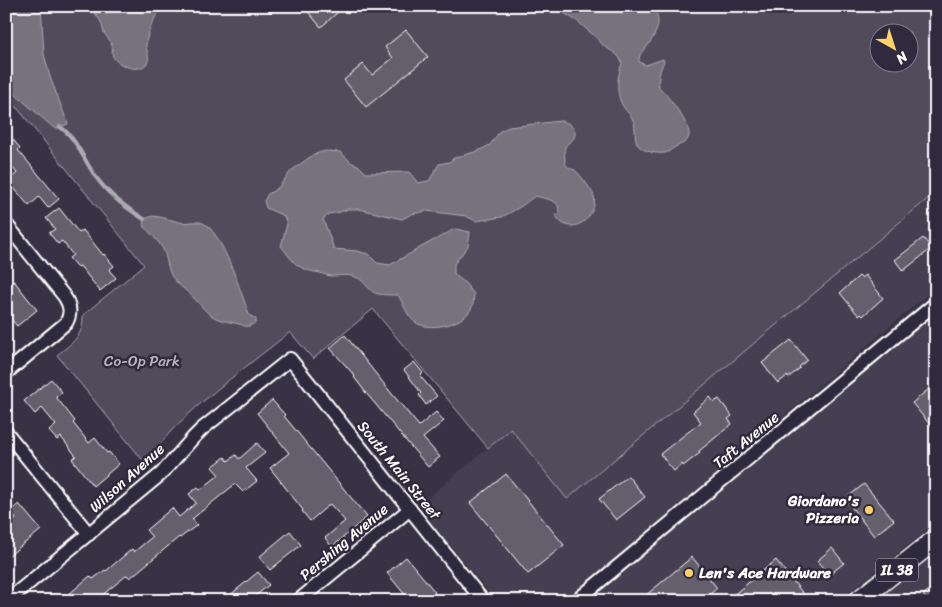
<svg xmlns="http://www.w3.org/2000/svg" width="942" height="607" viewBox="0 0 942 607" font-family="Sriracha,sans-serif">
<rect width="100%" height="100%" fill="#373345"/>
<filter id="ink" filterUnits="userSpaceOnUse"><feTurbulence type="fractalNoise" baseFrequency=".02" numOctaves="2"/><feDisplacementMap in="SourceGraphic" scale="10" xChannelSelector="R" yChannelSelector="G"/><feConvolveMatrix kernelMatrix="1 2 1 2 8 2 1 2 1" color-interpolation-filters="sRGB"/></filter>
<g filter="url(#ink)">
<g fill="#444051">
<polygon points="936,193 936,287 566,601 496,601 418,506 511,429 568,498"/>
<polygon points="936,311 936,523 926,531 838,601 588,601"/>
<polygon points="936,551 936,601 872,601"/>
</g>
<path fill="#514c5c" stroke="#a8a6ae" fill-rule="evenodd" d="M6,6h930v186l-369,307 -56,-70 -23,19 -115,-139 -60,50 -23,-27c-40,32 -82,62 -118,98 -10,10 -17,23 -26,34l-89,-109c15,-12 27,-19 26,-40l61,-50 -138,-171zM880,32h30v30h-30z"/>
<g fill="#76737f" stroke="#adabb2">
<polygon points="6,6 41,6 44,54 50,77 68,124 55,129 16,95 6,84"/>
<path d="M90,6h72c-6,8 -16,29 -16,39 0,7 5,12 1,18 -7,11 -28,3 -33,-5 -3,-4 -1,-8 -2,-12 -1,-4 -5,-9 -8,-13 -1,-4 -2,-8 -3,-11 -3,-5 -8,-11 -11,-16z"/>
<path d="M556,6h96c12,15 4,28 -6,42 -5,5 -7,6 -7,14l7,3 17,-6 1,3c-4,6 -6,17 -5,25 8,8 31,36 30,48 -1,8 -8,9 -14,12 -3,2 -6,5 -10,6 -8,1 -20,-1 -26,-7 -6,-6 -2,-18 -6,-26 -2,-5 -6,-8 -9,-12 -9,-14 -7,-30 -2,-45 -1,-2 -2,-5 -4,-7 -6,-7 -13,-6 -19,-16l-22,-19 -15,-9z"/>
<path d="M560,121c8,0 20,9 13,18 -2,3 -6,4 -8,8 -1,4 0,10 0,15 2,7 7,6 11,9 4,3 17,21 18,25 5,20 -24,44 -38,20l3,-4c-1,-3 0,-7 -3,-9 -3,-3 -16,-6 -21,-7l-15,11 -18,10 -26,4 -10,-5 -39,-5 -15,3 -10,5 -43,-10h-11l-8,3 -11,2 -6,5 11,30 23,2 11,3 9,9 13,2 35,-20 30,-16 15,3 -2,14 -14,18v10l11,9 9,11c-1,5 0,11 -3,15 -8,16 -43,23 -56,13 -9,-7 -11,-18 -17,-27 -6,0 -19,0 -23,-2 -8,-4 -11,-14 -20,-16 -8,-3 -16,-1 -23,-1 -4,0 -8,-2 -12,-3 -23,-4 -25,-9 -39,-27l6,-22 -3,-8 -18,-8 -2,-7 4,-7 10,-6 13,-17 23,-17 12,-3 14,1 12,11 6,2 8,8 43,-1 9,11 11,-2 10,-17 10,-2 5,-4 24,-7 12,-6 10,-14 9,-4z"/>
<path d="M153,216c9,1 18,4 26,6 8,2 16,-2 24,1 19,8 39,72 46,92l7,4v3c-11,8 -10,3 -21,1 -25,-4 -26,-9 -42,-26 -7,-7 -17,-13 -22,-22 -4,-8 -4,-18 -8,-26 -5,-9 -13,-16 -20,-24l1,-6z"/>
</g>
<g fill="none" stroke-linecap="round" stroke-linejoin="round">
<path stroke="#adabb2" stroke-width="4" d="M60,127c17,10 26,39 39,54 12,16 28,27 45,38"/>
</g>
<g fill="#635f6d" stroke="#fff">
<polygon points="303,6 345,6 321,27"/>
<polygon points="406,30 428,57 366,107 344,80 363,64 372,75 393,58 385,47"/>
<polygon points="6,131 20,148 18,150 59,199 48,208 39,197 29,206 8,181 17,173 6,160"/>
<polygon points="59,208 79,233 83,230 103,255 104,254 114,266 109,270 116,278 100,291 80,266 77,267 69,258 73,255 62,241 58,244 49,233 55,229 46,218"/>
<polygon points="923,238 932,248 903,271 895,260"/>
<polygon points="865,275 883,298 863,316 861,314 859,316 840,293 859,276 861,278"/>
<polygon points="14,281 37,310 17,326 6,313 6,287"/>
<polygon points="345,335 392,394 419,426 436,412 444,421 423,438 440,457 428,467 366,393 354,377 355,376 330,348"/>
<polygon points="791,340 807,360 799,367 800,368 788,378 787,376 778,383 762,363"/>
<polygon points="414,362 423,373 420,376 437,396 426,405 419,395 421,393 404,370"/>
<polygon points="51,379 62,392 56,397 75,421 73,423 89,443 95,438 107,453 109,452 119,464 93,486 72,459 76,456 61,437 57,440 49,431 56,425 42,408 35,414 24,401"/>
<polygon points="930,388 936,396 936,432 912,403"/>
<polygon points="710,397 714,402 719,399 732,416 728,419 732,424 699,451 700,453 683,466 682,464 674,471 660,454 701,422 693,412"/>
<polygon points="272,400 285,415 284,416 367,517 332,547 325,538 345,521 330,504 310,521 302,511 303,510 270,468 289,453 257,413"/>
<polygon points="257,443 265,453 246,468 257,481 243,492 235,484 192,519 197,525 180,538 179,537 130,578 127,575 95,601 61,601 90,576 93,579 105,570 106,571 132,549 134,552 152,537 146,530 172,508 179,517 196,503 189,494 198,487 200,490 219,475 212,467 225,457 228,461 236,455 239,459"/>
<polygon points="506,474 564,545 528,574 470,503"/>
<polygon points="628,476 645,497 616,520 599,499"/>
<polygon points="864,484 894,520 874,536 845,499"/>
<polygon points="19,504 41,530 6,558 6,527 16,519 10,511"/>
<polygon points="290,531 301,545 270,570 259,557"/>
<polygon points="832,548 844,563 829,575 817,561"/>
<polygon points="406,557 435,592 425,601 410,601 387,573"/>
<polygon points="692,557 717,588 708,596 712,601 639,601"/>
<polygon points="776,560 809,601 726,601"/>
<polygon points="258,572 269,585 249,601 223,601"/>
<polygon points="936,584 936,601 928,601 923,595"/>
</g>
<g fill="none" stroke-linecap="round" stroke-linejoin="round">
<g stroke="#fff" stroke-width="16">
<g id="street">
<path d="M6,224l58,72c6,9 8,17 2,27l-60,50"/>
<polyline points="6,432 89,534"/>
<polyline points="7,601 161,474 193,438 202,429 290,359 483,601"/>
<polyline points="298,601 410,509"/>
<polyline points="576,601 936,303"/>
</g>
</g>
<g stroke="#fff" stroke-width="22">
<polyline id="primary" points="858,601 936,539"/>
</g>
<use href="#street" stroke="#2f2a3d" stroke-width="12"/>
<use href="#primary" stroke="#2f2a3d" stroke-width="19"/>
</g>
</g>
<g fill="#ffd166" stroke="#2f2a3d" stroke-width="2">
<circle cx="869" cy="510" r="5"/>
<circle cx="689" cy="573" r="5"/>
</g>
<g text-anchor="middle" stroke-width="5" stroke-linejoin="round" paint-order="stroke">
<rect fill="#2f2a3d" stroke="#c1bfc5" stroke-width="1" x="876" y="558.5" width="42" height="23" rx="4"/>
<g font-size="14" font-weight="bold" fill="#fff">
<text x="897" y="575">IL 38</text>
</g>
<g font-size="15" fill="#b9b7be" stroke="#2f2a3d">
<text x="142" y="366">Co-Op Park</text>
</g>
<g font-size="15" fill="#fff" stroke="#2f2a3d">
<text transform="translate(746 440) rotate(-39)" y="5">Taft Avenue</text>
<text transform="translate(399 470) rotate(51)" y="5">South Main Street</text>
<text transform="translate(127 478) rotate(-42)" y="5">Wilson Avenue</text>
<text transform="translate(344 542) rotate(-40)" y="5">Pershing Avenue</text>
</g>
<g font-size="15" font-weight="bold" fill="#fff" stroke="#2f2a3d" text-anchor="end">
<text x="859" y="506">Giordano's<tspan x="859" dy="17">Pizzeria</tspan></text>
<text x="699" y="578" text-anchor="start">Len's Ace Hardware</text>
</g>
</g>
<rect width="942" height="607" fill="none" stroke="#2f2a3d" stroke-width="25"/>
<rect x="12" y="12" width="917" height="582" fill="none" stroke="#fff" stroke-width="2" filter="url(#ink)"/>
<g transform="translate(894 48) rotate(141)"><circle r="24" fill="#2f2a3d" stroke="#827f8b"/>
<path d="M0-4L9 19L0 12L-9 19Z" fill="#ffd166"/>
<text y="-8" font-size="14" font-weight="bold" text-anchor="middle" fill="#ffffff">N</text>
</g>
</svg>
